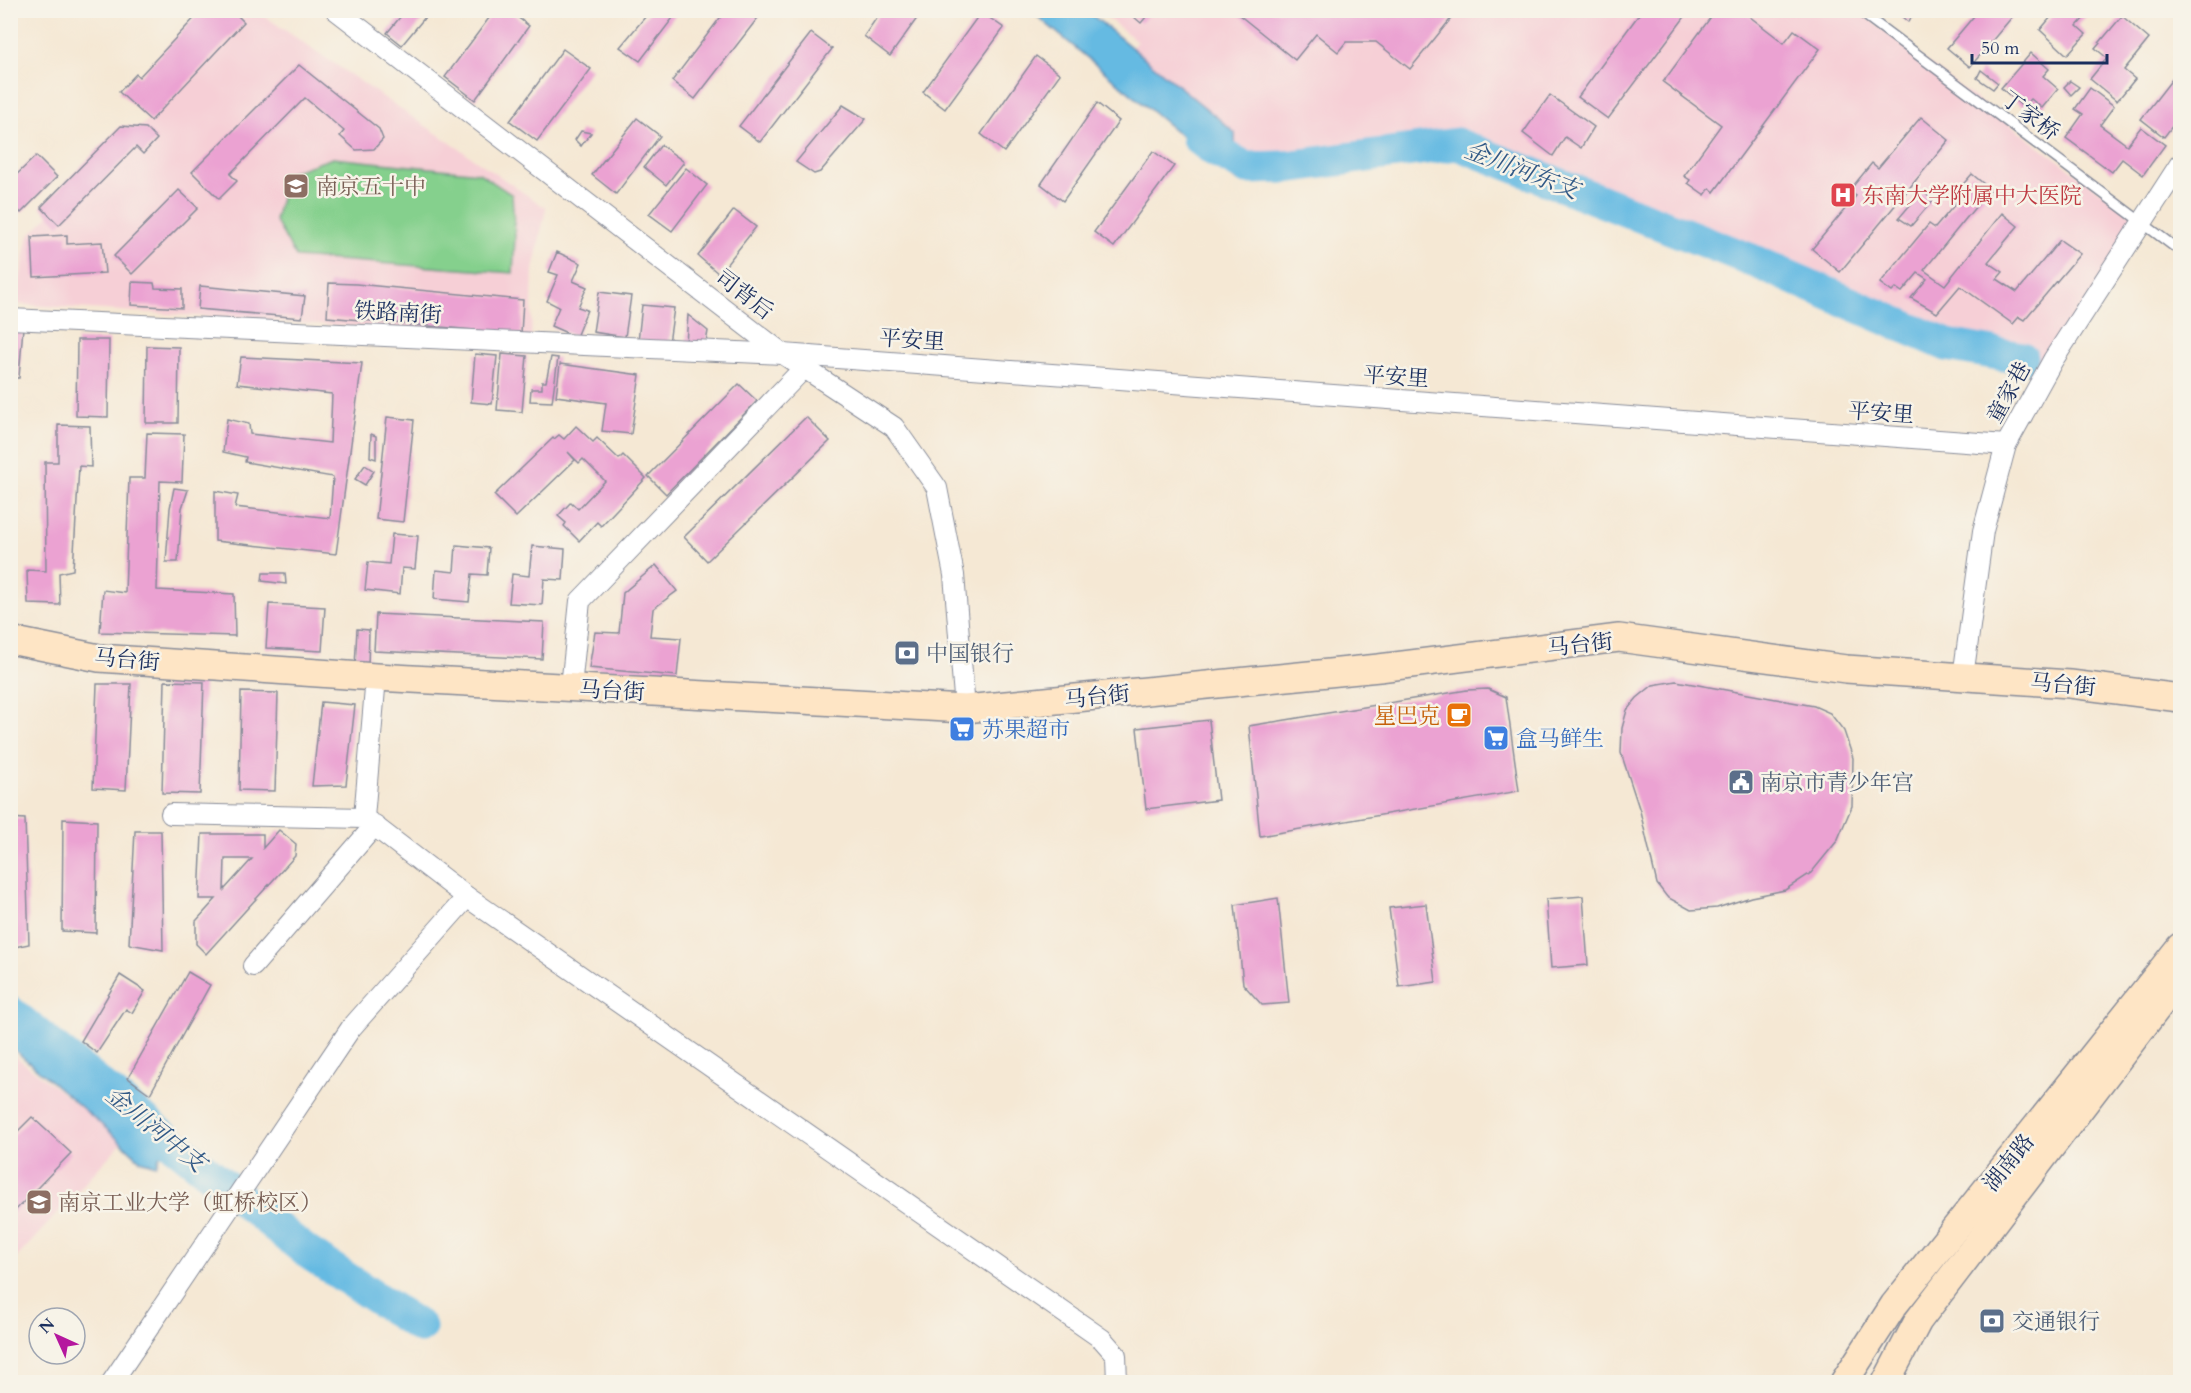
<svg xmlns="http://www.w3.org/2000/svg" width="2191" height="1393" viewBox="0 0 2191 1393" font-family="Cardo,'Noto Serif SC',serif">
<rect width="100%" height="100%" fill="#f7f3e8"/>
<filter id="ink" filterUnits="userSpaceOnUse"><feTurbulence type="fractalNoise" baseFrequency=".0167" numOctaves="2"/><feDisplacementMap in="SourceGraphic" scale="12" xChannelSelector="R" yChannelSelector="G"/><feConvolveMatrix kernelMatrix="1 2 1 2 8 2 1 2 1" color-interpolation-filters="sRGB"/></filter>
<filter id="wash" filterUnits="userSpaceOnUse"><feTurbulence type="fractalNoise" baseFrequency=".008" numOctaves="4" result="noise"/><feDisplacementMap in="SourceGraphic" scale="24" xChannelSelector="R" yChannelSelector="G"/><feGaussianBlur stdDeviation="1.35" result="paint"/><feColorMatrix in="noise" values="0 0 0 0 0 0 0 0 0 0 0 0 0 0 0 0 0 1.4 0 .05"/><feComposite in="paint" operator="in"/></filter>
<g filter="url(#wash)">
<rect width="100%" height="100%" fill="#f5e8d4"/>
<g fill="#f6cfd6">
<polygon points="250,11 257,11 546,208 533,270 531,342 437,332 15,304 29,235 211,58"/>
<polygon points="1099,11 1858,11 2141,222 2051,364 1947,345 1457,144 1286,167 1247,168 1212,149 1116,68 1137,41"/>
<polygon points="10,1052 123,1141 11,1264 10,1264"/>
</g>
<polygon fill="#85d08d" stroke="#508076" stroke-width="1.5" points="333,158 479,173 512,195 515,237 513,273 296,257 275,220 288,173"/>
<g fill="#65bae2" stroke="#4074a0" stroke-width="1.5">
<polygon points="1031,11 1087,11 1219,119 1235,133 1236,181"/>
<path d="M11,1024c49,42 108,76 151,126l-6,15 -16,-5 -31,-29 -98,-84z"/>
</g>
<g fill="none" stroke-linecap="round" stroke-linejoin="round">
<g stroke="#65bae2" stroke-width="33">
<polyline points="1198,138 1212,149 1247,168 1286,167 1457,144 1749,259 1947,345 2022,358"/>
<polyline points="10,1012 307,1252 420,1327"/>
</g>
</g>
<g id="blocks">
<g fill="#eba2d2" fill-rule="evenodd">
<polygon points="202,10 232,10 244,22 151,121 119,92 136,74 139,77"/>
<polygon points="406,10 431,10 402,45 387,33"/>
<polygon points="495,10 508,10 529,26 475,100 445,77"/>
<polygon points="651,10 679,10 640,61 620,47"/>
<polygon points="726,10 764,10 695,99 672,81"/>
<polygon points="882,10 923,10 890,56 864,36"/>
<polygon points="1126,10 1152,10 1141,23"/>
<polygon points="1233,10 1458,10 1410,69 1376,42 1346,42 1338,52 1316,34 1295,60"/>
<polygon points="1637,10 1690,10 1608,119 1578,97 1640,13"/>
<polygon points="1716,10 1741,10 1784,43 1794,30 1820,49 1714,192 1710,188 1705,195 1688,183 1690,180 1684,176 1721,125 1663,82"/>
<polygon points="1894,10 1917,10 1908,22"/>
<polygon points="1979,10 2018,10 1970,67 1947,48"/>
<polygon points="2057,10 2091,10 2077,26 2086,34 2067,55 2040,30"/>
<polygon points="981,12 1004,28 945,109 923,92"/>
<polygon points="2122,16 2149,39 2124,70 2135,79 2117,101 2090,79 2107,58 2095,48"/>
<polygon points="811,33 832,49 760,142 739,126"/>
<polygon points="563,49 591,69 537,141 510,121"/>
<polygon points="2031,53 2049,69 2043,76 2058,89 2042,108 2031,99 2023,107 2001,88"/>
<polygon points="1036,56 1060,74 1004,152 981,134"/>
<polygon points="299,65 379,129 383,139 374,149 356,150 340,136 344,131 305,98 230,174 237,181 219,199 192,172"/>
<polygon points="2180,69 2180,116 2164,137 2141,119"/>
<polygon points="1981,70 1998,83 1993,89 1977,78"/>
<polygon points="2070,81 2079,87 2071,95 2064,87"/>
<polygon points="2090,88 2114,106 2100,125 2127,145 2141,127 2165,145 2143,175 2122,159 2112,172 2066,138 2083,114 2075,109"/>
<polygon points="1550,95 1594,127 1581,148 1565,137 1553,156 1523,133"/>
<polygon points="1097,103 1119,121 1063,201 1041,184"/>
<polygon points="843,105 866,119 820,172 814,174 796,162"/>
<polygon points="1921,117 1949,140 1840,272 1812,249 1856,196 1849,191 1872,163 1878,168"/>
<polygon points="637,118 660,136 616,194 592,175"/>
<polygon points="121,126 146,128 157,139 143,154 136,147 59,225 41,207"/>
<polygon points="581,131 591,133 581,146 575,140"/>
<polygon points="661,145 684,162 666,185 644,167"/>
<polygon points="1153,151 1174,166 1114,247 1094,232"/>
<polygon points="36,156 57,177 21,213 10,202 10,177 12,179"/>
<polygon points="686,168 707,185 672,231 649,214"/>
<polygon points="1972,174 1990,189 1924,270 1945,285 2002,213 2018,226 1988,262 2003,272 1997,279 2017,292 2060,240 2080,254 2024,320 2019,317 2013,324 1960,286 1937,313 1911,298 1927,279 1918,273 1902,292 1896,288 1892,292 1880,283 1929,224 1935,228 1957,202 1951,198"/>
<polygon points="179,190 198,208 132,274 114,256"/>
<polygon points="1922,191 1933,200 1911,226 1899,218"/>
<polygon points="734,210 756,227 719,274 698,256"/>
<polygon points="67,235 67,244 102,242 105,273 34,277 32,237"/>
<polygon points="557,252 581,263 573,281 587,287 578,307 587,310 576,337 551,326 559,307 547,301 558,275 549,272"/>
<polygon points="132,282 154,283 155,288 182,289 182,308 131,305"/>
<polygon points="329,283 356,284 523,300 521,334 327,317"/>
<polygon points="200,286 305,296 302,318 198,309"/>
<polygon points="599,292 631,296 625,337 593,332"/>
<polygon points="642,305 674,308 669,343 638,341"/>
<polygon points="10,314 24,315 19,378 10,378"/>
<polygon points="688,315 708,331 704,354 686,344"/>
<polygon points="77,340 109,340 108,417 76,416"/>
<polygon points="147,346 179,347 178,423 146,423"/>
<polygon points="475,354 497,356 492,404 471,402"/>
<polygon points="502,354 527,356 522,412 497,410"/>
<polygon points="241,357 362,363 336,554 215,541 215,491 238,495 235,507 330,518 333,477 245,462 246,457 223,452 227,419 249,424 250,434 330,443 332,394 237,384"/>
<polygon points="551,357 558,358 552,402 530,401 531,389 542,389 542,382 546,382"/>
<polygon points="560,364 640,375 631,434 602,431 606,403 556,396"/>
<polygon points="739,384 757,401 666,494 648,476"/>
<polygon points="387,417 414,420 403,522 376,519"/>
<polygon points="806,417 830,441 707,561 684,537"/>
<polygon points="58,425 90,426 91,467 79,466 73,570 59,573 60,605 28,604 27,570 46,571 45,462 58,462"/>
<polygon points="576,426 593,442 597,438 619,459 623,455 646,478 601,526 597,522 579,541 564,526 566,523 558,516 571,502 578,509 605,481 583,459 579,463 568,452 575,460 516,517 494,495 553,438 554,439 559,435 564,439"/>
<polygon points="147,433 184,434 182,482 160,481 157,590 234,594 235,636 100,632 103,590 125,593 129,478 145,478"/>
<polygon points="371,434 376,436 376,459 370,457"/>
<polygon points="365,465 374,471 365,485 355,479"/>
<polygon points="174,488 188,490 182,508 178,562 166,562 170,508"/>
<polygon points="392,534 418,536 415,569 402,568 400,594 365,590 368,562 389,564"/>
<polygon points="456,545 489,548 487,575 472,574 469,602 434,599 436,570 454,572"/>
<polygon points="532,546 565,549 563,580 544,579 542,605 509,603 512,574 529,576"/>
<polygon points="656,565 677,591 653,609 650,636 681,638 677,676 589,668 595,632 619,633 623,593"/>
<polygon points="263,573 285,573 286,584 262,581"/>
<polygon points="269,604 325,607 322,651 266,648"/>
<polygon points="376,614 544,622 542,659 374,651"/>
<polygon points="357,629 369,630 368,668 355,667"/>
<polygon points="165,681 204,682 200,794 162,793"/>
<polygon points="1676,681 1814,706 1830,713 1844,731 1853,758 1852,806 1837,841 1811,873 1785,890 1751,897 1717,908 1691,910 1667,897 1657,884 1640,811 1621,753 1622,728 1627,710 1637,698 1653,685"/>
<polygon points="97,684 131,684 126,790 93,788"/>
<polygon points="1488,689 1506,697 1519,791 1260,836 1249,726 1467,690"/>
<polygon points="241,692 278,693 275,791 239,790"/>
<polygon points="321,702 355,705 346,785 312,786"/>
<polygon points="1209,720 1218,800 1146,809 1137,728"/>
<polygon points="10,818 25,819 29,944 10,948"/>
<polygon points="63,819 97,821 96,933 62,931"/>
<path d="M279,830l17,14 -1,12 -89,98 -10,-10v-23l20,-22h-17l3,-65h61v14zM225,859h27l-28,31z"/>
<polygon points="135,831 161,831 163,950 129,944"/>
<polygon points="1583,896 1588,965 1551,968 1546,899"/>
<polygon points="1278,898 1289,1003 1262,1005 1243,984 1235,905"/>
<polygon points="1426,904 1436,982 1399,987 1389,908"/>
<polygon points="188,972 210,985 150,1094 128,1078"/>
<polygon points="120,975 145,991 132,1013 126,1009 97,1053 81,1041"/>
<polygon points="32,1117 71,1153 10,1216 10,1139"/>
</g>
</g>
</g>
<g filter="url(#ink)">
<use href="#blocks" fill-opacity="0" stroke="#888c99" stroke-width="1.5"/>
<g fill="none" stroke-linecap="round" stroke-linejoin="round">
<g stroke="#888c99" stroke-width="12">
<polyline id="lane" points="1858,10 2180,251"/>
</g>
<g stroke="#888c99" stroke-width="22">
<g id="street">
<polyline points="336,10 783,354 894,427 937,488 954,575 965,709"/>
<polyline points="10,319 783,354 2006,445"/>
<polyline points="376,677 364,818 467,897"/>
<polyline points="1963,677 1983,531 2006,445 2053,360 2180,164"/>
<polyline points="571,687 580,601 804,368"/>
<polyline points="171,814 364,818"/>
<polyline points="253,966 375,825"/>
<polyline points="112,1382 351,1028 467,897 1102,1339 1116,1355 1117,1382"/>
</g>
</g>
<g stroke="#888c99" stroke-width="30">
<g id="secondary">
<polyline points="10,640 99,658 376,677 965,709 1379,668 1619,638 1846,669 2070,684 2180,698"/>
<polyline points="1844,1382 1894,1305 2180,947"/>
<polyline points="1886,1382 1918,1321 2180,978"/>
</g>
</g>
<use href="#lane" stroke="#fff" stroke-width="9"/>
<use href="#street" stroke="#fff" stroke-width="20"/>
<use href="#secondary" stroke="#fee5c5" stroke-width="27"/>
</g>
</g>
<defs>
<g id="school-square" transform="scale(1.35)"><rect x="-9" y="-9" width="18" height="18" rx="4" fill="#8d6e63" stroke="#f7f3e8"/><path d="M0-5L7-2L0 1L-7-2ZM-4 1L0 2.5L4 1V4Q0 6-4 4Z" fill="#fff"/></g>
<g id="hospital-square" transform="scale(1.35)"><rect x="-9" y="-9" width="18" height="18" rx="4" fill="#e0444e" stroke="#f7f3e8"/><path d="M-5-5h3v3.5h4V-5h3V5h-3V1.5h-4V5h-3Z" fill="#fff"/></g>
<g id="bank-square" transform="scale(1.35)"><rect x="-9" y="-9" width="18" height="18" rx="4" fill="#5c6f8a" stroke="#f7f3e8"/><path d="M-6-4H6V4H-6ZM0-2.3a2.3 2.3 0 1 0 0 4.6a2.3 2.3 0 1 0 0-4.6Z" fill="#fff"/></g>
<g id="cafe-square" transform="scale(1.35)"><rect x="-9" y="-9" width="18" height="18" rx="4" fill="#e8710a" stroke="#f7f3e8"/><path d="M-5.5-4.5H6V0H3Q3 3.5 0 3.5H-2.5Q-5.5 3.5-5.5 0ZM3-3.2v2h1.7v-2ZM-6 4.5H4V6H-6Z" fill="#fff"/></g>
<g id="supermarket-square" transform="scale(1.35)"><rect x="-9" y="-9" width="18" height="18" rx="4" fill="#3f7fe0" stroke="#f7f3e8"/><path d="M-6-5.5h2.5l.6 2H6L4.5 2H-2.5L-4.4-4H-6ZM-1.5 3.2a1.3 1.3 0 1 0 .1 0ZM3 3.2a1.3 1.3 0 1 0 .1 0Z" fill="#fff"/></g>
<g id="civic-square" transform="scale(1.35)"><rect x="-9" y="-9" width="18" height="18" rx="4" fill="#5c6f8a" stroke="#f7f3e8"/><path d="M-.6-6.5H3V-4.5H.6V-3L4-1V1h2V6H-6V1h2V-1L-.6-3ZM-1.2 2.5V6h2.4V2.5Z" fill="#fff"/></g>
<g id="university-square" transform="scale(1.35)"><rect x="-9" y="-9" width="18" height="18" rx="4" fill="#8d6e63" stroke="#f7f3e8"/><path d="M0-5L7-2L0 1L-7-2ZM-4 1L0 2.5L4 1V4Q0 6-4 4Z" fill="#fff"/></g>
</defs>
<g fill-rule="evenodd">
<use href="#school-square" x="296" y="186"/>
<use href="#hospital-square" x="1843" y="195"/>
<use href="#bank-square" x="907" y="653"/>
<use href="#cafe-square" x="1459" y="715"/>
<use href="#supermarket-square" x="962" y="729"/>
<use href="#supermarket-square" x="1496" y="738"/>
<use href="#civic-square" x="1741" y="782"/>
<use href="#university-square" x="39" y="1202"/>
<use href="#bank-square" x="1992" y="1321"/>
</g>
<g text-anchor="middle" stroke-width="5" stroke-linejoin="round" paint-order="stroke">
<g font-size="22" fill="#1b2f5e" stroke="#f7f3e8">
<text transform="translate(2031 115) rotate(37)" y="8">丁家桥</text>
<text transform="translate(745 294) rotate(38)" y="8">司背后</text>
<text transform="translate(398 312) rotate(3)" y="8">铁路南街</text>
<text transform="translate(912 339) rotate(4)" y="8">平安里</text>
<text transform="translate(1396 376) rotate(4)" y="8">平安里</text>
<text transform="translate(2008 392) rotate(-61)" y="8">童家巷</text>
<text transform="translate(1881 412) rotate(4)" y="8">平安里</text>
<text transform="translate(1580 644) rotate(-6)" y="8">马台街</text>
<text transform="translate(127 659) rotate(5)" y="8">马台街</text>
<text transform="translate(2063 684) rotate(5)" y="8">马台街</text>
<text transform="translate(612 690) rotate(3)" y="8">马台街</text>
<text transform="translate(1097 696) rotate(-6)" y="8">马台街</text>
<text transform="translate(2008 1162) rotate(-51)" y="8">湖南路</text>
</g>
<g font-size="22" fill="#785e54" stroke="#f7f3e8" text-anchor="start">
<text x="316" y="194">南京五十中</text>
<text x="58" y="1210">南京工业大学（虹桥校区）</text>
</g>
<g font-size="22" fill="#be3a42" stroke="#f7f3e8" text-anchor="start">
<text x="1862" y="203">东南大学附属中大医院</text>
</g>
<g font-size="22" fill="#4e5e75" stroke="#f7f3e8" text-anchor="start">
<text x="926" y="661">中国银行</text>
<text x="1760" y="790">南京市青少年宫</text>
<text x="2012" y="1329">交通银行</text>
</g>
<g font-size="22" fill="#c56008" stroke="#f7f3e8" text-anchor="end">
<text x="1440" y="723">星巴克</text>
</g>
<g font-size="22" fill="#366cbe" stroke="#f7f3e8" text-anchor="start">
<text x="982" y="737">苏果超市</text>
<text x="1516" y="746">盒马鲜生</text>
</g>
<g font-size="24" font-style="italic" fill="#315986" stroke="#f7f3e8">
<text transform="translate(1522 170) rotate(21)" y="8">金川河东支</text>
<text transform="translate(156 1129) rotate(39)" y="8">金川河中支</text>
</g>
</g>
<rect width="2191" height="1393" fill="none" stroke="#f7f3e8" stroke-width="36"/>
<g transform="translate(57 1336) rotate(315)"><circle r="28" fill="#f7f3e8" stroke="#9fa5b1" stroke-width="1.5"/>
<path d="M0-4.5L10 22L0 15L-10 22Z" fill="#b5179e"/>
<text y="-9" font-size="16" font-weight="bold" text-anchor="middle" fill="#1b2f5e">N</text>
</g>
<path d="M1972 54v9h135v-9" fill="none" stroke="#1b2f5e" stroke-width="3"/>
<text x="1981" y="54" font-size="18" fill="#1b2f5e" stroke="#f7f3e8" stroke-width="4.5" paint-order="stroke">50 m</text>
</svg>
